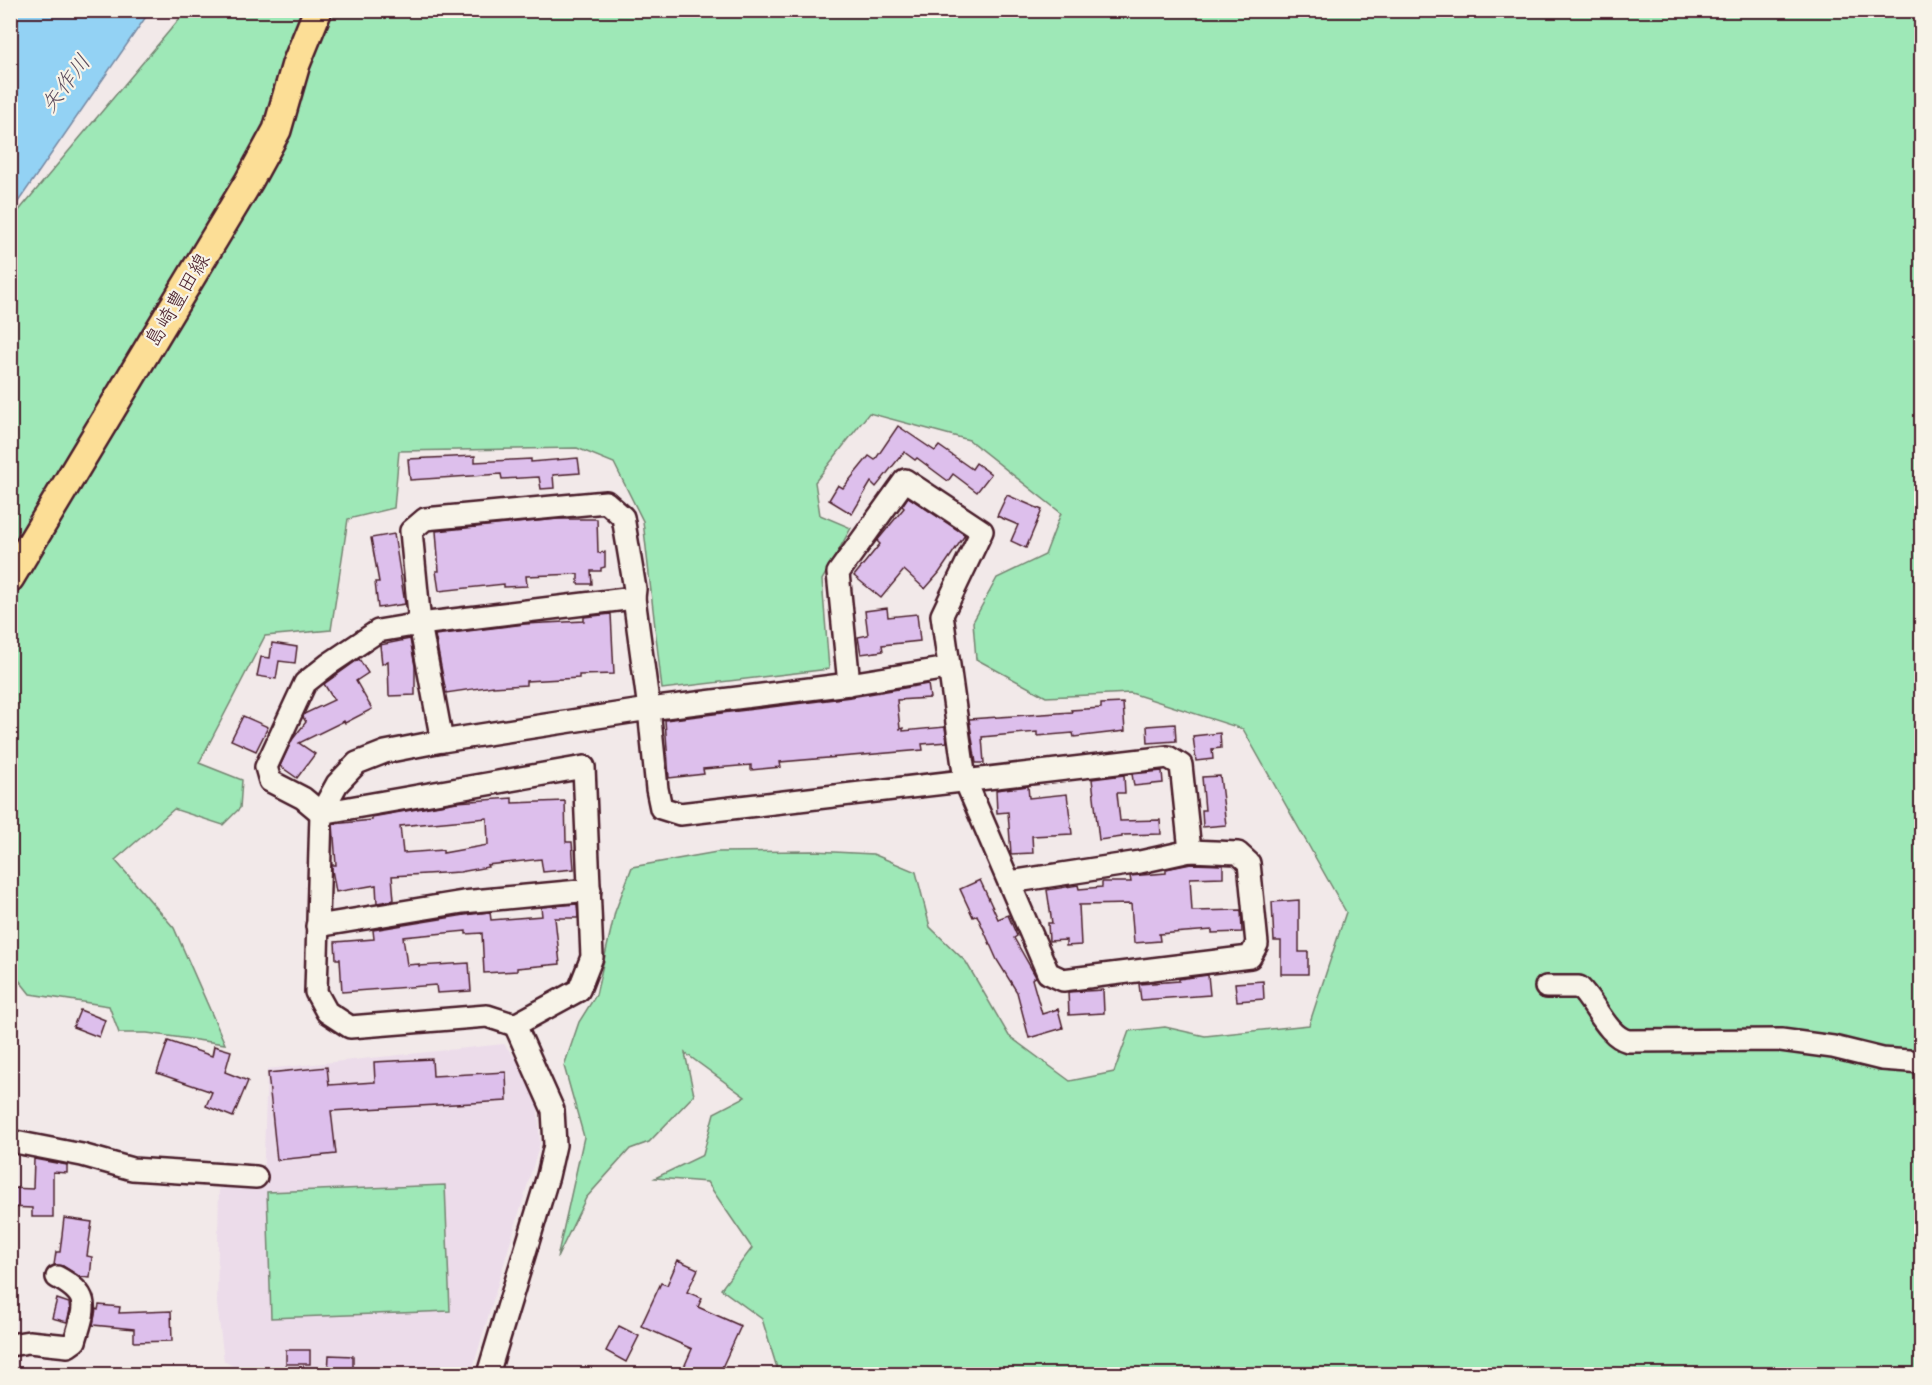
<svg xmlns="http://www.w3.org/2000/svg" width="1932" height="1385" viewBox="0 0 1932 1385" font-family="Mynerve,'Klee One',sans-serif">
<rect width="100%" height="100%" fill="#f2e9e9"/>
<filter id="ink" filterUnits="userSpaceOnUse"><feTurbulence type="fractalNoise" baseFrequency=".0167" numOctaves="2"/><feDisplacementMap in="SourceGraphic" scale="12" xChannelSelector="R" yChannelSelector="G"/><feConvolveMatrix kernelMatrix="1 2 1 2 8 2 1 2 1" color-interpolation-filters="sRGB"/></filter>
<g filter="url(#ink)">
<polygon fill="#ecdcea" points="504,1044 522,1066 538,1108 540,1143 471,1374 246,1374 224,1361 217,1304 219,1182 263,1182 267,1069"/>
<g fill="#9ee8b7" stroke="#748471" stroke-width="1.5">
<polygon points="186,11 1921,11 1921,1374 774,1374 777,1368 762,1319 721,1289 752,1248 707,1182 655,1178 703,1155 714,1113 745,1097 685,1053 694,1095 649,1142 630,1149 586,1198 557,1258 584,1137 564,1066 579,1022 596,995 615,912 632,867 717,852 814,851 873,854 916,872 930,927 966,962 1009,1036 1070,1081 1114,1072 1129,1031 1165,1027 1205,1036 1309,1025 1346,912 1243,729 1131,693 1046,697 976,659 973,622 997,578 1045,555 1061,513 969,440 869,413 815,482 820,515 851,528 822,580 829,669 662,689 643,521 614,463 577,448 399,451 394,508 348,519 331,630 265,636 199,763 242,780 240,808 223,825 174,809 115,860 174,928 225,1044 147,1033 119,1033 109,1006 30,994 11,970 11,220"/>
<polygon points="445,1185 450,1311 271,1318 267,1192"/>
</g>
<polygon fill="#93d2f4" stroke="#768aa4" stroke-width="1.5" points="11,10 150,11 11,212 10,11"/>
<g fill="#ddbfec" stroke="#4a1f2b" stroke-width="1.5" fill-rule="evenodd">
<polygon points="898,426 935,451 939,446 972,469 976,463 991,474 977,492 953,474 948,481 917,458 915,460 904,452 876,487 871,482 852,514 829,500 838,485 843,488 869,456 875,460"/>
<polygon points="475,456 475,462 531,459 531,462 578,458 580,473 553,475 554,488 541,489 539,477 502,479 501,474 410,480 408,459"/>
<polygon points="1007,495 1042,510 1026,548 1011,541 1018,525 997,516"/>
<polygon points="908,497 965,535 939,573 925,589 904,570 881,598 854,576 880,544 877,541 904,508 902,506"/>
<polygon points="558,519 597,519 598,553 605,552 605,567 601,568 601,571 591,571 592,584 578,584 578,574 526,576 527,586 504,587 504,584 439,591 436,571 439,571 436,531"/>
<polygon points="394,534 405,604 378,608 375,582 379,582 371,538"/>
<polygon points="887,608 888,617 917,614 920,641 882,645 883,651 861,654 858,637 868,635 865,611"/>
<polygon points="611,614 614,674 579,675 579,678 526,681 526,685 493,687 493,686 446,693 435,635 525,624 584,621 584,617"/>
<polygon points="410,639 415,666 415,695 389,696 388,661 382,664 380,645"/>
<polygon points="272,643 297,647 295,663 279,661 276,679 257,676 261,657 270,658"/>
<polygon points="359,659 368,673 356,681 372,709 345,723 344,721 299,743 315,754 297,778 280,766 292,740 306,722 303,717 304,714 334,700 324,684"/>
<polygon points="928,684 930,698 897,700 900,729 903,728 903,731 945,727 947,742 922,744 923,750 780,762 781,767 751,770 751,765 703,769 704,774 669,778 665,720 851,697"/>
<polygon points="1123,703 1125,731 1074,737 1073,733 1037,736 1037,732 982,737 984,763 976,763 969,719 1072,712 1071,710 1101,708 1101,704"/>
<polygon points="243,716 268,727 256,751 231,740"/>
<polygon points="1175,724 1176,741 1148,743 1147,726"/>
<polygon points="1220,733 1221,748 1212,749 1213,759 1196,761 1193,736"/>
<polygon points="1162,771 1163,783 1134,786 1132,774"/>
<polygon points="1124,775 1125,793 1117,793 1120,821 1160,820 1161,834 1122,835 1122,837 1099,840 1092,779"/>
<polygon points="1220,776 1226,825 1203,827 1202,810 1205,810 1202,777"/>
<polygon points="1028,786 1029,798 1067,794 1072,834 1032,836 1033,853 1011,854 1008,812 997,813 996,790"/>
<path d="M512,798v5l53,-2 1,41h6l2,27 -31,3 -2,-13 -54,6 1,2 -28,5 -68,4 2,24 -17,3 -1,-18 -40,7 -4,-22v-5h4l-3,-41 39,-4v-3l85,-15zM487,818l1,27 -45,8v-3l-40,3 -3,-27z"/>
<polygon points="1191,864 1223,865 1223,877 1190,878 1192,911 1241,910 1242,932 1212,933 1212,930 1159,934 1160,941 1134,943 1131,904 1079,905 1081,945 1066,946 1066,940 1049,941 1048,923 1052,923 1047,890 1078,885 1079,889 1102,887 1102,882 1131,882 1130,876 1166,873 1166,869"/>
<polygon points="980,880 998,919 1008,915 1017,936 1014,938 1036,977 1032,979 1042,1014 1058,1009 1063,1028 1029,1038 1017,992 997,960 977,915 973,917 960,889"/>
<polygon points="1299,900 1299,952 1308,952 1308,974 1281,974 1281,941 1274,941 1272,902"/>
<polygon points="577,904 578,918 555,918 560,964 517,968 517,971 484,973 482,933 466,934 466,931 403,937 407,965 419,964 419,966 469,963 471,991 437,993 436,985 342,992 340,959 336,959 335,942 374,939 373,930 465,915 490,912 491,920 542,916 541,907"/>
<polygon points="1208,975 1210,995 1141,1000 1139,984 1179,981 1179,979"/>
<polygon points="1263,981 1264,999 1237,1001 1235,983"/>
<polygon points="1103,990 1104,1013 1069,1015 1068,992"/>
<polygon points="80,1010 105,1020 99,1037 73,1027"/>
<polygon points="168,1041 212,1056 214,1046 231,1051 225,1072 248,1081 233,1117 206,1106 212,1092 157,1073"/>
<polygon points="432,1059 433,1076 506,1072 507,1101 331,1111 336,1154 277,1160 268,1073 327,1067 329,1085 375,1082 374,1062"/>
<polygon points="34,1159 67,1165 67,1173 53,1172 53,1217 32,1217 32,1208 10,1207 10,1188 33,1189"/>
<polygon points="64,1218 92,1222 87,1256 92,1257 90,1278 80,1277 63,1266 54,1265 56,1252 60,1252"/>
<polygon points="678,1260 698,1269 687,1292 702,1298 698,1307 741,1326 719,1374 681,1374 692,1349 641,1326 661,1283 667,1285"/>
<polygon points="57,1299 69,1303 70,1310 67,1322 52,1318"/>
<polygon points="99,1305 120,1307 119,1313 171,1311 172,1341 134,1342 134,1329 93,1325 96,1309 98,1310"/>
<polygon points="619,1326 639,1336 626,1362 606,1351"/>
<rect x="286" y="1350" width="24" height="14"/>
<polygon points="329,1355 353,1356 353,1374 328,1374"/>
</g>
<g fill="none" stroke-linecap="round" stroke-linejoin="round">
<g stroke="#4a1f2b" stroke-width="26">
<g id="minor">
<polyline points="849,684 838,573 905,480 982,531 942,615 965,780 1048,973 1063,980 1250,957 1257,944 1249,863 1238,853 1190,851 1140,862 1010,882"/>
<polyline points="442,741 420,624 411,531 425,519 606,502 623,517 635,589 634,598 649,709 657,789 661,808 680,814 1168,757 1181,765 1190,851"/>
<polyline points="321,813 584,767 592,957 579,990 515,1025 487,1016 350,1027 327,1012 316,992 321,813 337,784 357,763 385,752 442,741 649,709 849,684 948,668"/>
<polyline points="321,813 303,798 270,781 266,767 305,683 329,664 378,631 420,624 634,598"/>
<polyline points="317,926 463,902 590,890"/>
<path d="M1546,987h33c16,15 28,49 49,54l153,-1 52,7 49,12 40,3"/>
<polyline points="10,1141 82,1155 132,1169 256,1177"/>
<path d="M10,1345l19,-3 39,4 7,-5c10,-34 17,-45 -18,-64"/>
<polyline points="488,1374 548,1176 555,1145 553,1110 515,1025"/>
</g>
</g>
<g stroke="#4a1f2b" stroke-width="32">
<polyline id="major" points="10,578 249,181 277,130 296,64 318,10"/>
</g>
<use href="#minor" stroke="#f7f3e8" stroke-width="21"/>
<use href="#major" stroke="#fcde96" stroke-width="27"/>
</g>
</g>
<g text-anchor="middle" stroke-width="4.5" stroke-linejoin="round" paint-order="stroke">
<g font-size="21" fill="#4a1f2b" stroke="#f7f3e8">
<text transform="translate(177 300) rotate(-59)" y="7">島崎豊田線</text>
</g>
<g font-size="22" font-style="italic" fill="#5c4c5d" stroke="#f7f3e8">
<text transform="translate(65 83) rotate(-53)" y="8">矢作川</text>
</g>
</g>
<rect width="1932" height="1385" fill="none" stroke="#f7f3e8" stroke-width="36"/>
<rect x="18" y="18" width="1896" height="1349" fill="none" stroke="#4a1f2b" stroke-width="2" filter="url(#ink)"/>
</svg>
